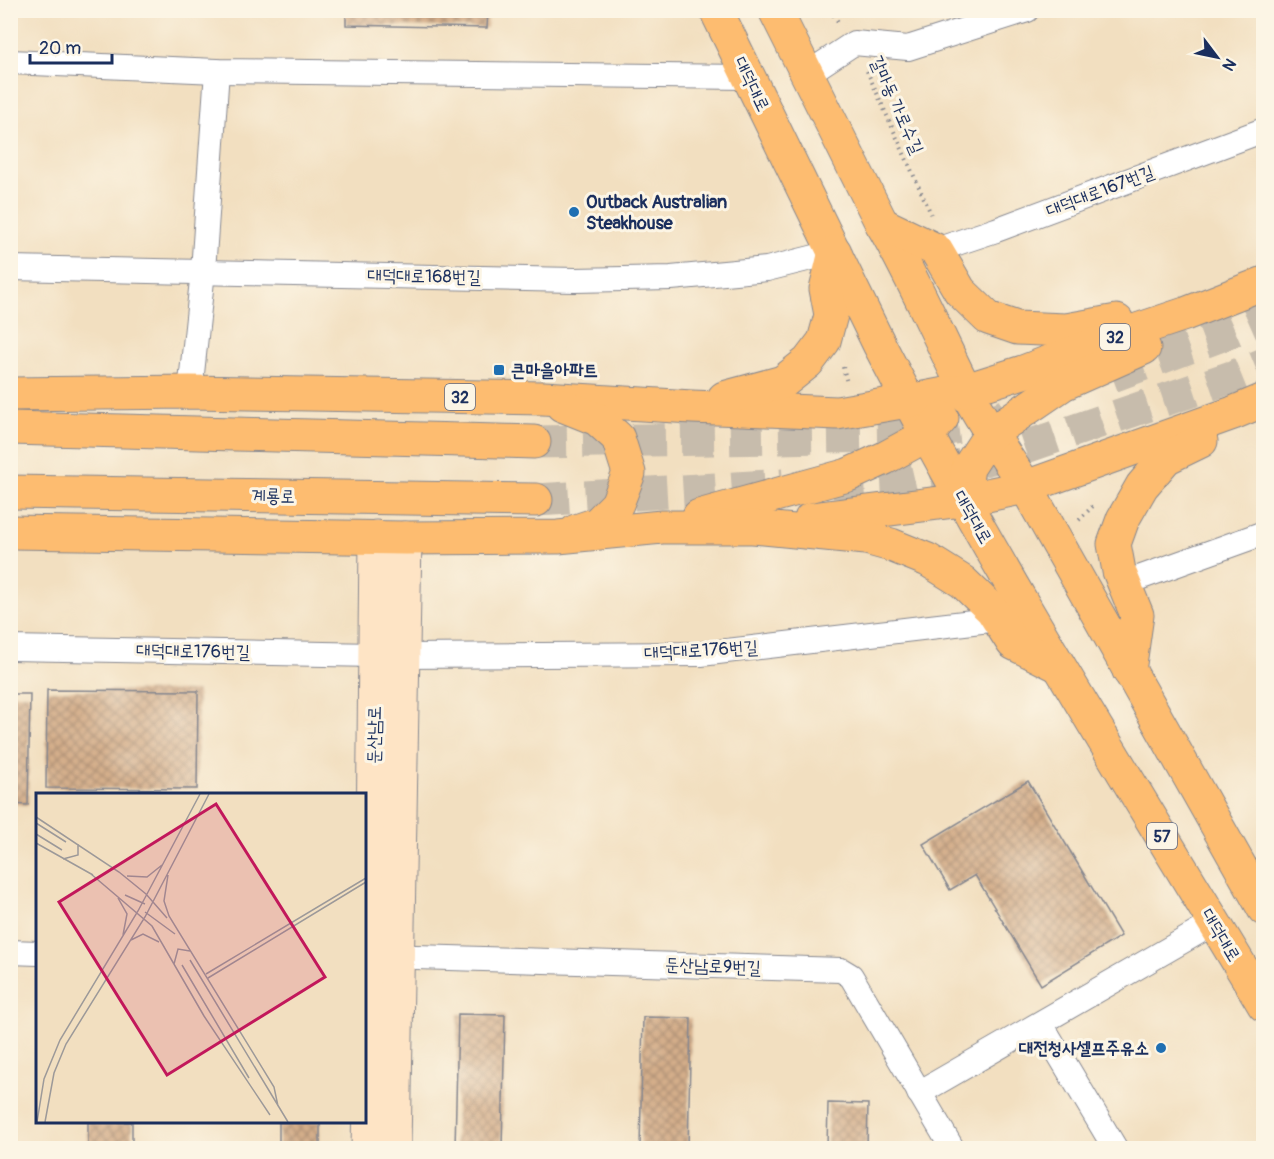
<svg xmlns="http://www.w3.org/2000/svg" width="1274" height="1159" viewBox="0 0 1274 1159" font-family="Pangolin,'Poor Story',sans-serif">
<defs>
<pattern id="building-cross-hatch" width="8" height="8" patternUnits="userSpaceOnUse" patternTransform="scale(1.5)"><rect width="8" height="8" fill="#d4ae8a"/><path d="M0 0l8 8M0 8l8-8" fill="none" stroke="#ab8e74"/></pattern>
</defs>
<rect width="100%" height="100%" fill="#fcf5e5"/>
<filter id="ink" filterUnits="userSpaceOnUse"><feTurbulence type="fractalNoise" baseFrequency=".0167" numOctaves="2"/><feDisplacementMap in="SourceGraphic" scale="12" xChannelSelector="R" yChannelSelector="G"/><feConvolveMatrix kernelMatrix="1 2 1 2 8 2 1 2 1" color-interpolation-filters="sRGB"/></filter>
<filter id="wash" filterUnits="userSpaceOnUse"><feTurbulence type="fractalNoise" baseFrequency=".008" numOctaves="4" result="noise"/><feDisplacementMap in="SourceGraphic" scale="24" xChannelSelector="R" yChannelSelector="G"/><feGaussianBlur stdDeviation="1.35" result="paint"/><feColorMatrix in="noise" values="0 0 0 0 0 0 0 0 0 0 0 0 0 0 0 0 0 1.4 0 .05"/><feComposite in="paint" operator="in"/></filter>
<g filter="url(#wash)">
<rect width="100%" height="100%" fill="#f2dfc0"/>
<g id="blocks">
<g fill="url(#building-cross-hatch)">
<polygon points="346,10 488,10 487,28 346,25"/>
<polygon points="47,690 198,691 197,789 46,788"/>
<polygon points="10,694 30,694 28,805 10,804"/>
<polygon points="1028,781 1121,936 1041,985 975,875 950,890 923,844"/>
<polygon points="458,1014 505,1015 502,1148 455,1148"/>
<polygon points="643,1017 691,1018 688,1148 640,1148"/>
<polygon points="828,1103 868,1104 867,1148 827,1148"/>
<rect x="88" y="1122" width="44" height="26"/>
<rect x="279" y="1122" width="41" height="26"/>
</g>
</g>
</g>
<g filter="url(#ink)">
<use href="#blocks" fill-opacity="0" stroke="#86878f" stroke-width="1.5"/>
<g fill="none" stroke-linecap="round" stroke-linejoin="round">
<g stroke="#c7bcac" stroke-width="33" stroke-dasharray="33 16" stroke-linecap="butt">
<polyline points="1112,376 1230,332 1264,317"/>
<polyline points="534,442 894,436 983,424 1010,414"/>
<polyline points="832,482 906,478 996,457 1232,377 1264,364"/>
<polyline points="536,500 783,485"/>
</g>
<g stroke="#86878f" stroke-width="26">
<g id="street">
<polyline points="10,62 217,71 748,77"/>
<polyline points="807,74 854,43 908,48 1027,10"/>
<polyline points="936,250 996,230 1264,130"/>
<polyline points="10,268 575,280 671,278 767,269 835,252"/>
<polyline points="190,392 203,271 217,71"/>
<polyline points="1125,583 1264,533"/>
<polyline points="10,648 375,655"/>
<polyline points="403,656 701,654 998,619"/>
<polyline points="10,952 38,953"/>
<polyline points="382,956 841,970 851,976 952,1148"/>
<polyline points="1041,1024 1115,1148"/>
<polyline points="919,1093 1214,923"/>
</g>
</g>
<g stroke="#86878f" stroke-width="35">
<g id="secondary">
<polyline points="368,1148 372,955 376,537"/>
<polyline points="394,1148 405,538"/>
</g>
</g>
<g stroke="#86878f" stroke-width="35">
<g id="primary">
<path d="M716,10l164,336c117,226 253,441 384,659"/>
<path d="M775,10l107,214c31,53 55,110 83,165 18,34 40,66 61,98l238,422"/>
<polyline points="882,224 936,250 960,291 988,318 1017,328 1066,330 1117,321"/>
<polyline points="10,394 190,392 543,398 692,407 837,413 908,401 966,390 1023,372 1101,342 1185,314 1264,283"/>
<polyline points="724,398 783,382 808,362 824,341 831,315 826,289 835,252"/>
<polyline points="562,405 597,419 618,438 629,473 617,504 597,524 576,531"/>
<polyline points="10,428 534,442"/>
<polyline points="10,492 536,500"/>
<polyline points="963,500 968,468 991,433 1063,384 1144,348"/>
<polyline points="699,516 848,475 885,458 927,435 942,418"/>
<polyline points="811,519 963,500 1026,487 1233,413 1264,400"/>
<polyline points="10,532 405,538 558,537 662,527 753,527 866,538 891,545 928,560 963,582 992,610 1013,643 1059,666"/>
<polyline points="1129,671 1137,615 1119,571 1114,544 1123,519 1142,486 1166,458 1201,441"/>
</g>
</g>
<g stroke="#86878f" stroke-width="4" stroke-dasharray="1.5 4.5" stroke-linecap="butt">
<polyline points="830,10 839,23"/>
<polyline points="867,71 931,214"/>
<polyline points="843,367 847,383"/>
<polyline points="1079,520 1093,506"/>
</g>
<use href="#street" stroke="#fff" stroke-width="24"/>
<use href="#secondary" stroke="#fee4c5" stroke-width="33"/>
<use href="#primary" stroke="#fdbc6f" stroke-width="33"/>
</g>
</g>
<g fill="#1f6fb2" stroke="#fcf5e5" stroke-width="2">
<circle cx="574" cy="212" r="6"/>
<rect x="493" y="364" width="12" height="12" rx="3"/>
<circle cx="1161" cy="1048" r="6"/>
</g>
<g text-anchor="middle" stroke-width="6" stroke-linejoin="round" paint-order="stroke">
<g fill="#fcf5e5" stroke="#5e6a86" stroke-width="1.5">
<rect x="1100" y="324" width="30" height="26" rx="4.5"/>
<rect x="445" y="384" width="30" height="26" rx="4.5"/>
<rect x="1147" y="823" width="30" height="26" rx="4.5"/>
</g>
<g font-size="16" font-weight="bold" fill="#1b2f5e">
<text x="1115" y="343">32</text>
<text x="460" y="403">32</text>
<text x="1162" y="842">57</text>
</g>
<g font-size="18" fill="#1b2f5e" stroke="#fcf5e5">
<text transform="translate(752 84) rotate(64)" y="6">대덕대로</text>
<text transform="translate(897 105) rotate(66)" y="6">갈마동 가로수길</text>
<text transform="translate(1100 191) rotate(-21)" y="6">대덕대로167번길</text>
<text transform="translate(424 276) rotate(1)" y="6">대덕대로168번길</text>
<text transform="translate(273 496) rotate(1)" y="6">계룡로</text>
<text transform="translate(973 517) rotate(60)" y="6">대덕대로</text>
<text transform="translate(701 650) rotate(-3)" y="6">대덕대로176번길</text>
<text transform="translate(193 651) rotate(1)" y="6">대덕대로176번길</text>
<text transform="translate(374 735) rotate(-89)" y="6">둔산남로</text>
<text transform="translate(1221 935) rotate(59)" y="6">대덕대로</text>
<text transform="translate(713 966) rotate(2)" y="6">둔산남로9번길</text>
</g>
<g font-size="18" font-weight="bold" fill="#1b2f5e" stroke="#fcf5e5" text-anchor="start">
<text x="586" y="208">Outback Australian<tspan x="586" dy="21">Steakhouse</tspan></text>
<text x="511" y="376">큰마을아파트</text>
<text x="1149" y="1054" text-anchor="end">대전청사셀프주유소</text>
</g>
</g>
<g transform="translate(36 793)">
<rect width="330" height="330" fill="#f2dfc0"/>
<path fill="none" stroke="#9c9999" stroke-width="1.5" d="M0,24l83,55 27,22 21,24M0,30l30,19M0,41l26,16M0,50l57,32M27,66l15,-4v-11M55,81l61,52 52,90 66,99M132,82l-4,26 5,15 105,171 4,19M91,83l20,1 15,-12M89,102l20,9M82,105l9,16 -4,21M109,119l30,22M95,147l12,-6 16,8M154,167l98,162M138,171l4,-15 12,2M146,172l67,113M170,181l160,-96M172,185l158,-96M1,329l7,-43 16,-39 78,-129 62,-117M9,329l9,-49 12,-29 79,-127 64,-123"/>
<path fill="#c2185b" fill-opacity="0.15" stroke="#c2185b" stroke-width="3" d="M180,11l109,173 -158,98 -108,-173z"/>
<rect width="330" height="330" fill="none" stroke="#1b2f5e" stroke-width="3"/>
</g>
<rect width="1274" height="1159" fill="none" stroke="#fcf5e5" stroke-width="36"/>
<g transform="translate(1217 57) rotate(122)" stroke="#fcf5e5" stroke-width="4.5" paint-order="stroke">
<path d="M0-4.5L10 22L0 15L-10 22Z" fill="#1b2f5e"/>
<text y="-9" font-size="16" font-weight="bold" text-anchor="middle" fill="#1b2f5e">N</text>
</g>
<path d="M30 54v9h82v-9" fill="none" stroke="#1b2f5e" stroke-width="3"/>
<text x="39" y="54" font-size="18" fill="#1b2f5e" stroke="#fcf5e5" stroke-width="4.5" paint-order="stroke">20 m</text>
</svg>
